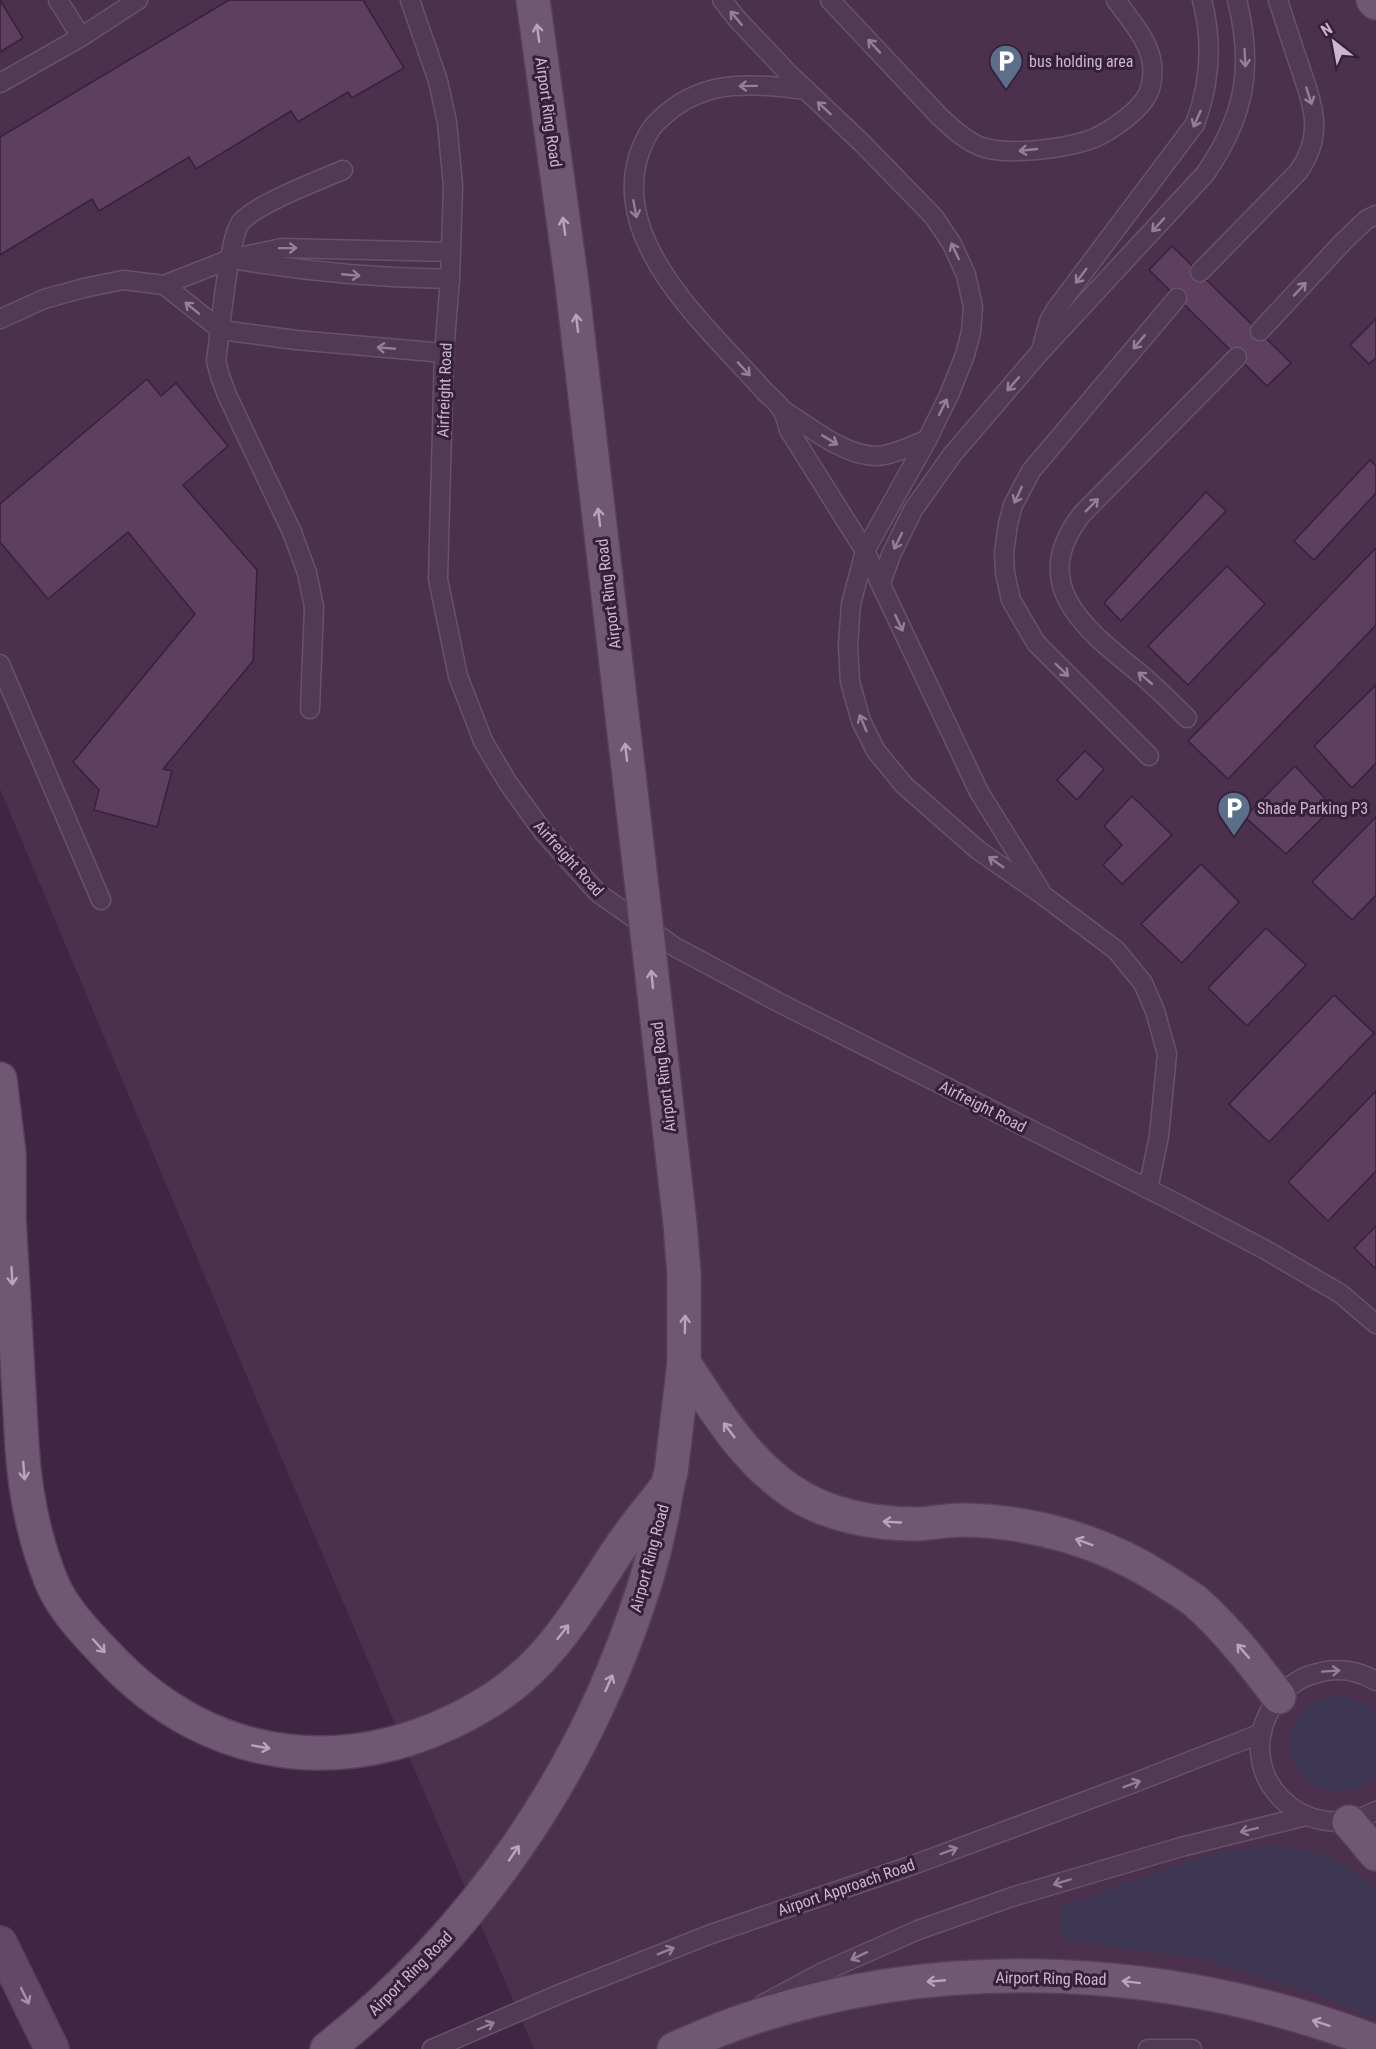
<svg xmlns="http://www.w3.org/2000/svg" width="1376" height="2049" viewBox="0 0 1376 2049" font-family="'Roboto Condensed',sans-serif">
<rect width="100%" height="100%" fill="#402544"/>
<polygon fill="#4b314e" points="0,0 1376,0 1376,2049 534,2049 258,1403 0,789"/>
<g fill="#3d3753">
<path d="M1344,1696l22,8 10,9v62c-47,46 -114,-13 -74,-62 11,-13 26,-17 42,-17z"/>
<polygon points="1274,1845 1328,1856 1367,1880 1376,1892 1376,2019 1313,1993 1197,1958 1062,1940 1059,1907 1214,1853"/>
</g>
<g fill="#5e3f61" stroke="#38213b" stroke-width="1.5">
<polygon points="0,0 23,38 0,52"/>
<polygon points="229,0 363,0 404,68 352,98 348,92 298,122 291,111 196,169 189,157 99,211 92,199 0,255 0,137"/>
<polygon points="1172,246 1291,363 1267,386 1149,270"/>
<polygon points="1376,319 1376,358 1369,364 1350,345"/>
<polygon points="147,379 161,396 176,383 228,446 183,485 257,570 253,661 163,769 172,771 157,827 94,810 99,790 73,762 195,614 128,532 48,599 0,542 0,504"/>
<polygon points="1370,460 1376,466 1376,493 1314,560 1294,541"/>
<polygon points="1206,492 1226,511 1121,621 1104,603"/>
<polygon points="1376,548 1376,625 1228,779 1188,741"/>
<polygon points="1227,566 1265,604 1188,685 1148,646"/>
<polygon points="1376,685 1376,763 1352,788 1314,746"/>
<polygon points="1085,751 1104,769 1077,800 1057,780"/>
<polygon points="1295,766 1333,807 1286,854 1245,817"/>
<polygon points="1132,796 1172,835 1122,884 1103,865 1122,845 1104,826"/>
<polygon points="1376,817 1376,895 1352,920 1312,882"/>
<polygon points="1201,864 1239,902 1182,963 1141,924"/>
<polygon points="1266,928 1306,965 1247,1026 1208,988"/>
<polygon points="1334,995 1374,1033 1269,1142 1229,1104"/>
<polygon points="1376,1091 1376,1171 1328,1221 1288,1182"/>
<polygon points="1376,1226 1376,1269 1354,1248"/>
</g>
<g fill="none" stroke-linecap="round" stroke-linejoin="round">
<g stroke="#68526b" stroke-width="21">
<g id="service">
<polyline points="58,0 81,37"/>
<polyline points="410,0 438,81 447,122 453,186 450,279 444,353 438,579 458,676 483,741 508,783 544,833 598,893 675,947 776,1001 1176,1203 1264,1249 1341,1294 1376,1324"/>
<polyline points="722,0 738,20 789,74 862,143 934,217 952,244 966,275 973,307 971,332 965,355 949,395 927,440 865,551 851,604 848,645 850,682 861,721 876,751 904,785 978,850 1044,896 1116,950 1143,983 1155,1011 1167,1054 1159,1136 1148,1189"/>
<path d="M830,0l110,117c13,12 28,26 45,31 26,7 75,1 101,-7 18,-5 48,-26 59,-42 7,-10 8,-24 7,-35 -3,-24 -23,-45 -36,-64"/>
<polyline points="0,83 81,37 138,0"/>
<path d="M806,90c-50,-6 -98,-12 -139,23 -6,5 -12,10 -16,16 -52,84 25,167 80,226 11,12 23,24 34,37 5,5 12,10 16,16 4,6 6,15 8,22l76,121 114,241 61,98"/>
<path d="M238,260c71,12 141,18 212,19"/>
<path d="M1200,272l98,-100c27,-38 15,-66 2,-105 -8,-23 -15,-45 -22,-67"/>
<polyline points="164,285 221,330 296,340 444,353"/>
<polyline points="0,319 44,299 84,288 123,280 164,285 230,259 282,248 451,252"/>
<polyline points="1260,331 1343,242 1366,220 1376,215"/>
<path d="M1041,351l8,-30 7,-12 139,-185c15,-40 18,-82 7,-124"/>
<path d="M781,409c27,16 63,48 97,47 16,-1 34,-11 49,-16"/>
<path d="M881,583l10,-28 22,-45 39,-55 89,-104 164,-177c40,-58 49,-106 32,-174"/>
<polyline points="0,664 101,900"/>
<path d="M310,709l4,-102 -7,-34 -15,-41 -65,-137 -7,-19 -4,-15c4,-26 12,-124 25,-139 15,-18 79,-42 102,-52"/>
<path d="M1187,718c-14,-14 -28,-28 -43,-41 -53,-44 -120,-89 -62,-163l155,-157"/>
<polyline points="1149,756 1036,643 1011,600 1005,573 1004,553 1008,524 1013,505 1031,471 1177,298"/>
<path d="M1376,1681c-19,-11 -41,-14 -62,-7 -16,4 -30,16 -40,30 -46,69 30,146 102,107"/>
<polyline points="763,2004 823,1972 918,1930 1015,1896 1181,1847 1306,1816"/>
<polyline points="432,2049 562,1993 711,1934 913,1865 1131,1784 1262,1733"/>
<polyline points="1148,2049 1192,2049"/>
</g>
</g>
<g stroke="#57415a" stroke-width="36">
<polyline id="secondary" points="0,1943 52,2049"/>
</g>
<g stroke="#57415a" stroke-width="36">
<g id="primary">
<polyline points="533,0 572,284 633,810"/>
<polyline points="1373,0 1376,3"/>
<path d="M0,1079l9,75v64l13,228c3,48 12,93 30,137 11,26 34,50 54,71 107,116 255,129 387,45 58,-37 89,-94 126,-150 15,-22 32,-42 48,-63"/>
<path d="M684,1363c31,47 60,96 107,128 36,25 84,33 126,33 16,-1 31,-4 46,-4 71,1 142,22 202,61 10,7 21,13 30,20 32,28 58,62 84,96"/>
<polyline points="1349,1822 1376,1854"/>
<path d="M327,2049c148,-116 256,-275 314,-453 8,-24 15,-50 20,-75 4,-16 5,-33 10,-49l13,-109v-89l-4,-50 -21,-187"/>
<path d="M674,2049c24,-10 47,-21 72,-29 203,-69 432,-54 630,22"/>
</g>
</g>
<use href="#service" stroke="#513a54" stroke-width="18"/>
<use href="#secondary" stroke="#644867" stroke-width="33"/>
<use href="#primary" stroke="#705874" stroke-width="33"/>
<g stroke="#57415a" stroke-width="36" stroke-linecap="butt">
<polyline id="primary-bridge" points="633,810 659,1037"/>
</g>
<use href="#primary-bridge" stroke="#705874" stroke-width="33"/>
</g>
<defs><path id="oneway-shaft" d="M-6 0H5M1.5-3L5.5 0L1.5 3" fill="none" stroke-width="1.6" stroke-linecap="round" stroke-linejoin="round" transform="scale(1.5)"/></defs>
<g stroke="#947f97">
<use href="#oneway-shaft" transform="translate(736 18) rotate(-130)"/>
<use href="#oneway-shaft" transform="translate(874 46) rotate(-133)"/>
<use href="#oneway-shaft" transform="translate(1245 58) rotate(87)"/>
<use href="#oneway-shaft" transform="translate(748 86) rotate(179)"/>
<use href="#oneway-shaft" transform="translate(1309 96) rotate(72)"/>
<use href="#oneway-shaft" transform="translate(824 108) rotate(-137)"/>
<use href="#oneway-shaft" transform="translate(1197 119) rotate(114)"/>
<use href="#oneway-shaft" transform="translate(1028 150) rotate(174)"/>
<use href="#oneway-shaft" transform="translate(635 209) rotate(79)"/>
<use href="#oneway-shaft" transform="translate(1158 225) rotate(133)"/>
<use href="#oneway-shaft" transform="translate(288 248) rotate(-1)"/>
<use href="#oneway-shaft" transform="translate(955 251) rotate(-115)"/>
<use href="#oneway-shaft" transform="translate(351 275) rotate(5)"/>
<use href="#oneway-shaft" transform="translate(1081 276) rotate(127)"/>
<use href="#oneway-shaft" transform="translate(1300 289) rotate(-47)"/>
<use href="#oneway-shaft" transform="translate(192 308) rotate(-141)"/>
<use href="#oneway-shaft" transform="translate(1139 342) rotate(130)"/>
<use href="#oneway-shaft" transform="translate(386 348) rotate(-175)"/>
<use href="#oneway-shaft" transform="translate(744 369) rotate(47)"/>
<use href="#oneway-shaft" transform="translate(1013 384) rotate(131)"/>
<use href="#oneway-shaft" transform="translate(943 407) rotate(-64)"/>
<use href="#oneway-shaft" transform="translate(830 440) rotate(31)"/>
<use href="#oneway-shaft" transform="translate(1018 495) rotate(115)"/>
<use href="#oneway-shaft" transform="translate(1092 505) rotate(-45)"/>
<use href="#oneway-shaft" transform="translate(898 541) rotate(116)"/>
<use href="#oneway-shaft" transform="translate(899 623) rotate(65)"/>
<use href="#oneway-shaft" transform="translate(1062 670) rotate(44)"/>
<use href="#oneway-shaft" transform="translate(1145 678) rotate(-140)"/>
<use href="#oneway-shaft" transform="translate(863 723) rotate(-113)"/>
<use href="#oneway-shaft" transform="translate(996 862) rotate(-145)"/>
<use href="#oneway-shaft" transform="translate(1331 1671) rotate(-4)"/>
<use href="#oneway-shaft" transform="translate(1132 1784) rotate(-21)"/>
<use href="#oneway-shaft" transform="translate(1249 1830) rotate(166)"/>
<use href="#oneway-shaft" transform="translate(949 1851) rotate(-20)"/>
<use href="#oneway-shaft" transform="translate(1062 1882) rotate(163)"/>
<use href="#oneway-shaft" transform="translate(666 1951) rotate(-22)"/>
<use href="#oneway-shaft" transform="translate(859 1956) rotate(155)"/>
<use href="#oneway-shaft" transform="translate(486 2026) rotate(-23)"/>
</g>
<g stroke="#b9a4bb">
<use href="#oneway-shaft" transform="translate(538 33) rotate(-98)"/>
<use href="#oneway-shaft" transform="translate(564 226) rotate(-98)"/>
<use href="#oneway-shaft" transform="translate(577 323) rotate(-97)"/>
<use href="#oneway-shaft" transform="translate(599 517) rotate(-97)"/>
<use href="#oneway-shaft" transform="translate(626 752) rotate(-97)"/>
<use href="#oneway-shaft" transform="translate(652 979) rotate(-96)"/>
<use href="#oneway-shaft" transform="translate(12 1276) rotate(87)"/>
<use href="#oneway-shaft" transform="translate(685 1324) rotate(-89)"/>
<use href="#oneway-shaft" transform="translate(729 1430) rotate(-127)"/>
<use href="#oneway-shaft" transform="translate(24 1471) rotate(85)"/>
<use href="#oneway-shaft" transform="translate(892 1522) rotate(-177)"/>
<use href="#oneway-shaft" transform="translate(1084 1542) rotate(-160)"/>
<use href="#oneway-shaft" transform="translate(563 1632) rotate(-52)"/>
<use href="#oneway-shaft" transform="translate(99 1646) rotate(48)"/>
<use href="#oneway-shaft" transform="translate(1243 1651) rotate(-131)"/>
<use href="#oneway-shaft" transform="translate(609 1683) rotate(-66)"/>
<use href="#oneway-shaft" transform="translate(261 1747) rotate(10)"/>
<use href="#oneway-shaft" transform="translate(514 1853) rotate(-56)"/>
<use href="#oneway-shaft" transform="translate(936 1981) rotate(175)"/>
<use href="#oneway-shaft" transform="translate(1131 1982) rotate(-173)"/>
<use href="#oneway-shaft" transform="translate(1321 2023) rotate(-162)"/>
</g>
<use stroke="#a790a9" href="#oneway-shaft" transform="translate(25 1996) rotate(64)"/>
<defs>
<g id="parking-pin" transform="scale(1.725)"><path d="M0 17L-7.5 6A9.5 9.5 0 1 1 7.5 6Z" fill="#5c6f8a" stroke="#361f39"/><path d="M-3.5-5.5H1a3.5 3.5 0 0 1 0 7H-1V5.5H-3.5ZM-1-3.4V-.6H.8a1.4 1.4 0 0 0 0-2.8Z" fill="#fff"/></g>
</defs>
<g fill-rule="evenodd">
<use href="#parking-pin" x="1006" y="61"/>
<use href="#parking-pin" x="1234" y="808"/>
</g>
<g text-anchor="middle" stroke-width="6" stroke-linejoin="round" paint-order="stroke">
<g font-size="16" fill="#cbb7cd" stroke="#361f39" text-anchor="start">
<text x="1029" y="67">bus holding area</text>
<text x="1257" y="814">Shade Parking P3</text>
</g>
<g font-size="16" fill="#cbb7cd" stroke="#361f39">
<text transform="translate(549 112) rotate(82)" y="6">Airport Ring Road</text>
<text transform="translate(444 390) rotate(-88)" y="6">Airfreight Road</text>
<text transform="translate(608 594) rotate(-97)" y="6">Airport Ring Road</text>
<text transform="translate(569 858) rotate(48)" y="6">Airfreight Road</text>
<text transform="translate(663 1077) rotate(-97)" y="6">Airport Ring Road</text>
<text transform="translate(983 1106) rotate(27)" y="6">Airfreight Road</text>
<text transform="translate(649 1558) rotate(-75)" y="6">Airport Ring Road</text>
<text transform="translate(846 1887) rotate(-19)" y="6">Airport Approach Road</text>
<text transform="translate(410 1973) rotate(-45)" y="6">Airport Ring Road</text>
<text transform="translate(1051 1978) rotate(1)" y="6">Airport Ring Road</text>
</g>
</g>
<g transform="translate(1334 42) rotate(329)" stroke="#361f39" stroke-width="4.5" paint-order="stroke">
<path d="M0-4.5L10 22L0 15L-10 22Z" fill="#cbb7cd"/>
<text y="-9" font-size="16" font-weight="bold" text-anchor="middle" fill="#cbb7cd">N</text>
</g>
</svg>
